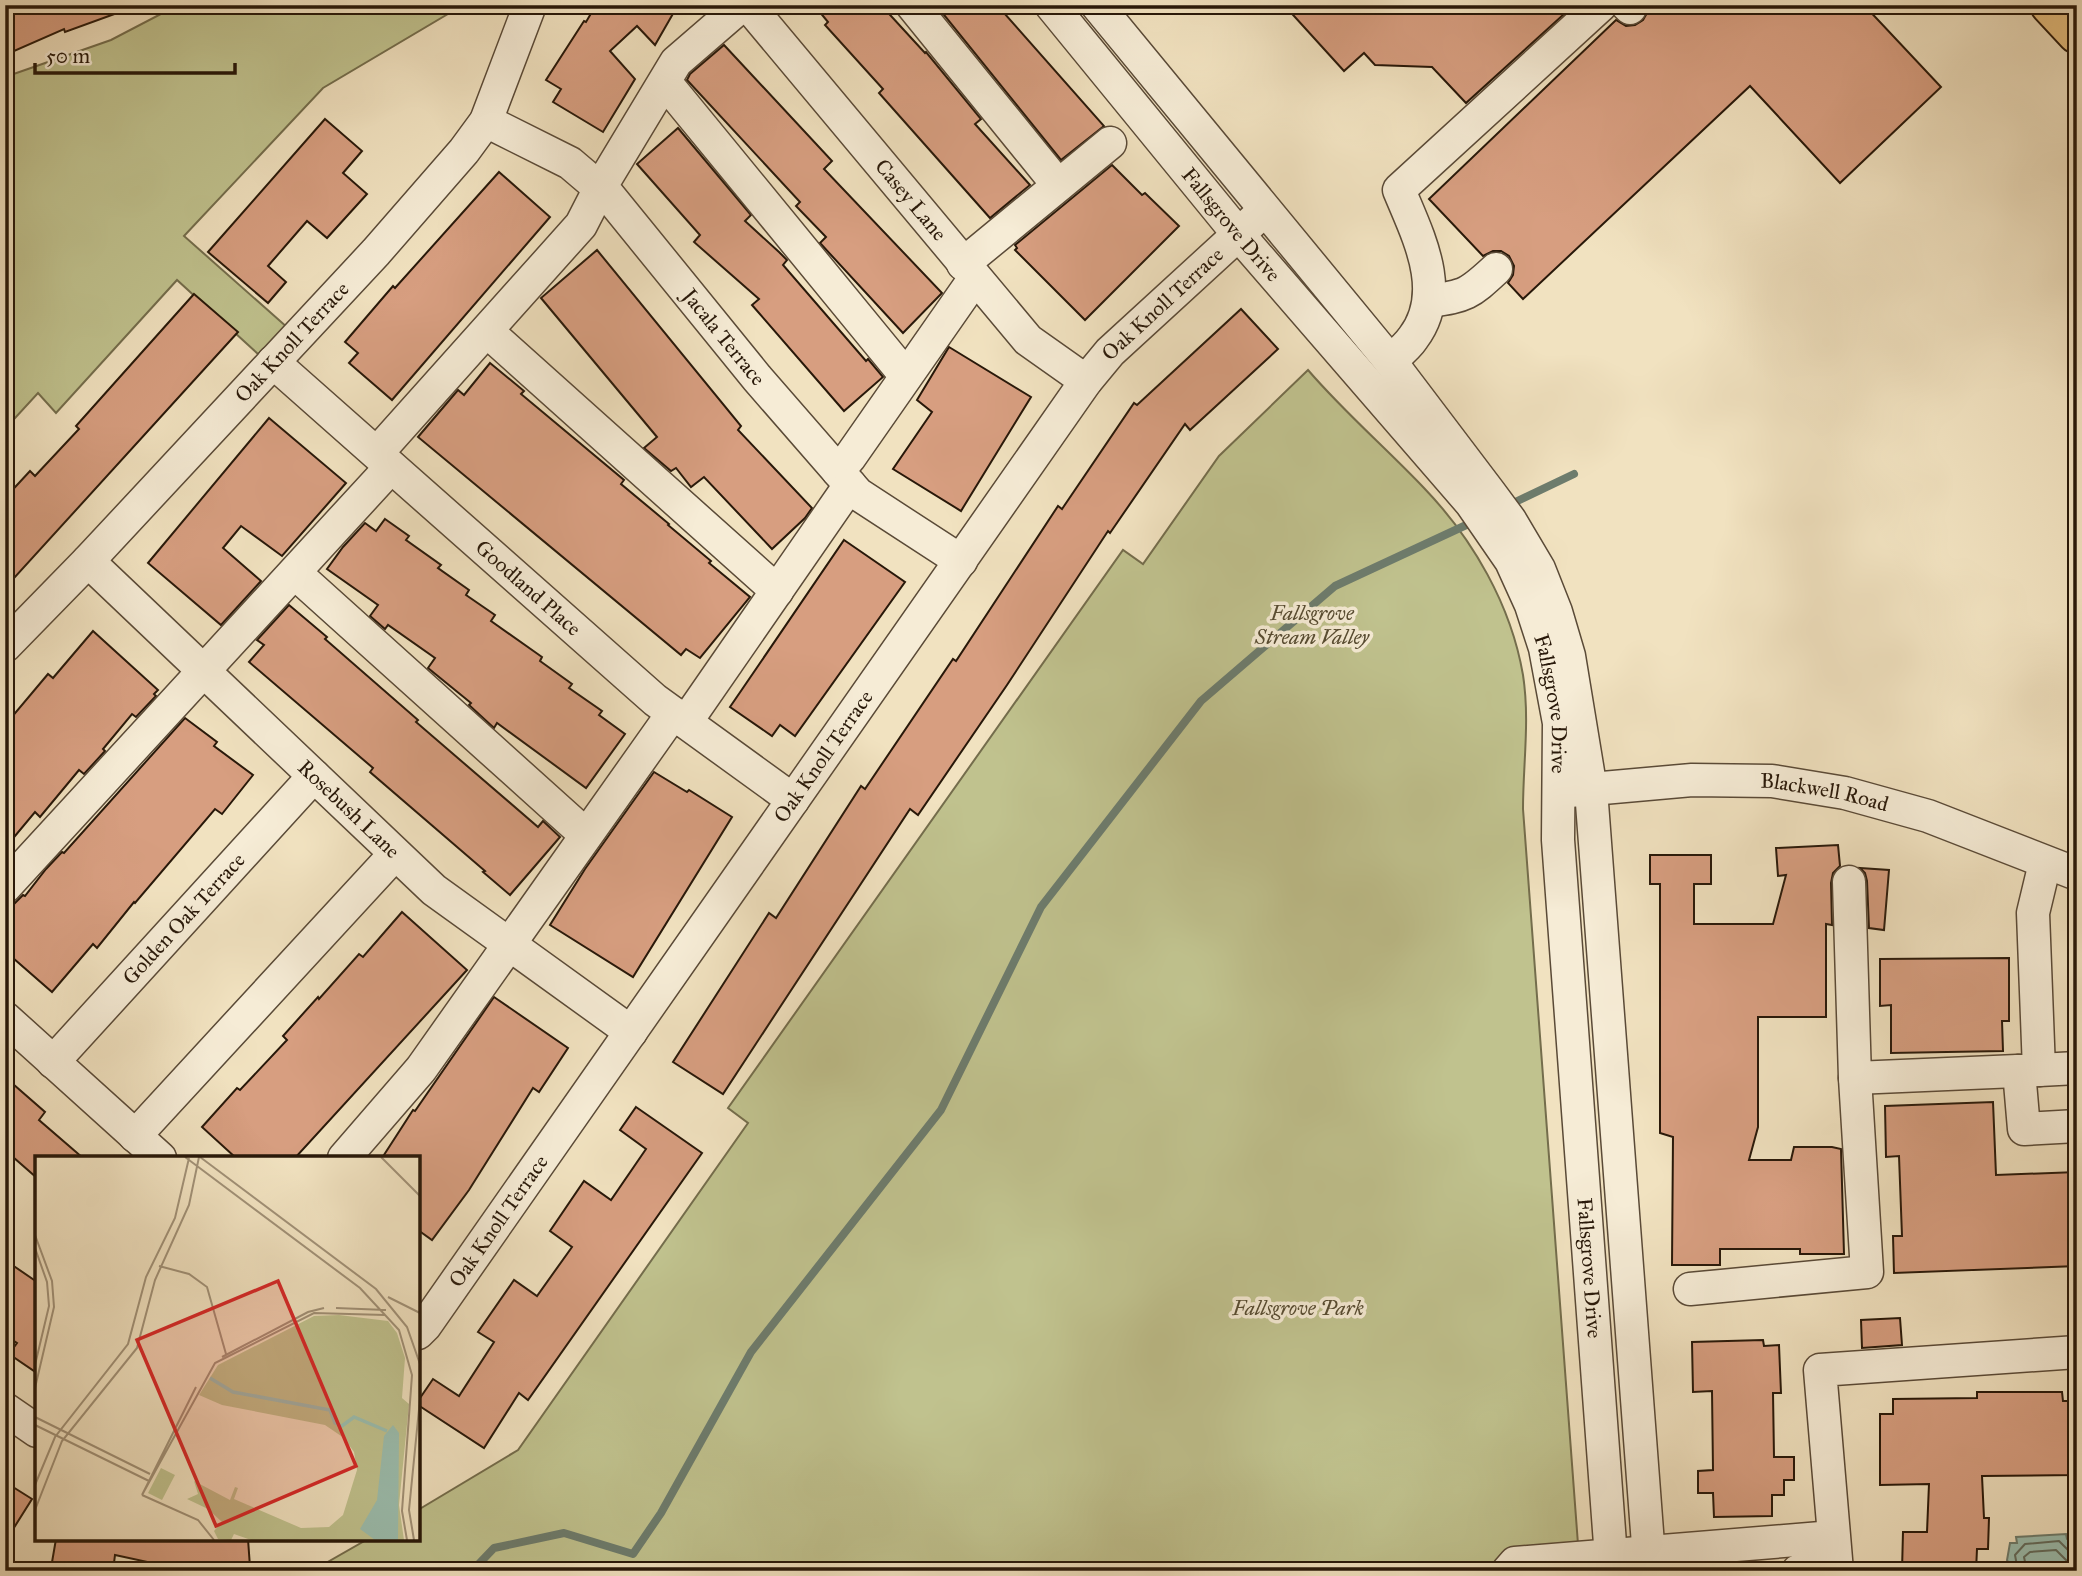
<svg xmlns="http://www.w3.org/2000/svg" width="2082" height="1576" viewBox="0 0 2082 1576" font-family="'IM FELL Great Primer',serif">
<rect width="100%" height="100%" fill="#f1e2c0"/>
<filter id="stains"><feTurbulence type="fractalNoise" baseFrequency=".00286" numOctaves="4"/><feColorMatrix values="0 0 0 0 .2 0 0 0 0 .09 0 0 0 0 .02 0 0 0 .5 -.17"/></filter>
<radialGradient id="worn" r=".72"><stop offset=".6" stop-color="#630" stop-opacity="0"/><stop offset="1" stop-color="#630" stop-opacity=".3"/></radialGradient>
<g fill="#c0c28e" stroke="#746d4c" stroke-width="2">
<polygon points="178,5 463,5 323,88 184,236 297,336 270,365 177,280 56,413 38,393 5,429 5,77 111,40"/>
<path d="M1308,370c36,42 78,78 116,118 49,51 87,117 99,187 7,45 0,89 0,134l57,762h-1268l56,-32h50v-29l100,-60 230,-327 -20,-15 395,-558 20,14 76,-108z"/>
</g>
<polygon fill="#9bbeaf" stroke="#6d7c6d" stroke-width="2" points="2066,1534 2067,1539 2073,1540 2077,1549 2075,1570 2012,1571 2007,1560 2010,1543 2017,1543 2016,1537"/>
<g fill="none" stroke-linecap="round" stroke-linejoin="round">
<g stroke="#626b5c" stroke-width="2">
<polyline points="2018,1571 2015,1555 2025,1544 2059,1541 2070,1552 2077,1553"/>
<polyline points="2027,1571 2024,1557 2030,1552 2056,1550 2066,1560 2077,1562"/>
</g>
<g stroke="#6d7c6d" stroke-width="8">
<polyline points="1507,506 1574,474"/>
<polyline points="472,1571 494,1548 564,1533 633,1554 661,1513 751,1352 941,1110 1041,907 1201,701 1335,586 1477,520"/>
</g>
</g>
<g fill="#d79e80" stroke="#281809" stroke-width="2">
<polygon points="5,5 131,5 131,8 65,32 64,29 5,55"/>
<polygon points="596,5 678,5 655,45 637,26 610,51 635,79 603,132 553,102 561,89 546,80 584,21 586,22"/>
<polygon points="814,5 881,5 925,53 926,52 981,119 975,124 1030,185 990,218 879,93 883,89 825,25 828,22"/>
<polygon points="936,5 997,5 1104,126 1061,160"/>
<polygon points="1284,5 1574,5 1466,103 1432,67 1375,65 1364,53 1344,71"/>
<polygon points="1648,5 1864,5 1941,87 1840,183 1750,86 1523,299 1508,283 1513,275 1514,266 1509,256 1501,251 1493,251 1483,256 1429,199 1616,20 1626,26 1635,25 1643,20 1647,13"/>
<polygon points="724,45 832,161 824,169 942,293 903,333 820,243 826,237 796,206 800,202 687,80 690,74"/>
<polygon points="325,119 362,151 343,173 367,194 327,238 307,221 268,266 286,282 268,303 208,252"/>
<polygon points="678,128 751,215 745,221 779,252 787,260 783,265 866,361 868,359 883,377 844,411 752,305 759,299 694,242 700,235 637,164"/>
<polygon points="1112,165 1142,195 1145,193 1179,226 1085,320 1015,250 1017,248 1015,245"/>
<polygon points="499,172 550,217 392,400 349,363 358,353 345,342 393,286 395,288"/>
<polygon points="597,250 741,426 738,430 812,508 805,518 772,549 704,477 691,487 676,468 671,471 644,448 657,437 541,298"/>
<polygon points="194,294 238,332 5,588 5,498 30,471 35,476 79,429 76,426"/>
<polygon points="1241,309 1278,349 1190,430 1185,424 1110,533 1108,531 1007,685 918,815 910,809 723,1094 673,1062 769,913 776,918 861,786 865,789 953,659 956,661 1058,506 1062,509 1134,403 1137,405"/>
<polygon points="949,347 1031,397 961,511 893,469 932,412 917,400"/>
<polygon points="490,363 524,391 521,394 624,480 621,484 669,524 668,525 711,561 709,563 750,597 700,658 686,649 681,655 418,437 458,390 464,395"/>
<polygon points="269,418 346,483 282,556 241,526 223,548 261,581 221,625 148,563"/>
<polygon points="385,519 409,536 406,540 441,565 438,568 469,590 466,595 495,615 491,621 542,657 540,661 572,684 569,688 602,711 599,715 625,734 586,788 497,723 494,728 469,705 471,703 428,668 435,658 388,625 385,629 370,616 378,605 327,569 343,547 365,523 376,531"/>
<polygon points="844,540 905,582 795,736 780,725 772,736 730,707"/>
<polygon points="289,605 327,637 325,639 418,720 416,722 538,827 543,821 560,837 510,895 483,872 485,871 370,772 373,768 249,662 264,645 257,640"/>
<polygon points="93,631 158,690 154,694 156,696 136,717 132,714 103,749 105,751 84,774 79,770 40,817 35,812 5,848 5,725 48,674 53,678"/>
<polygon points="185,718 217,742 214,746 253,775 222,814 215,809 135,903 134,902 97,948 93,944 52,992 5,951 5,913 23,895 25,896 46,869 62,852 64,853"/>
<polygon points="654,772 687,792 689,790 732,817 633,977 550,925 585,869"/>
<polygon points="1838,845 1840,866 1833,873 1831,883 1832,925 1826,924 1826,1017 1758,1017 1758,1127 1749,1160 1791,1160 1794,1147 1832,1147 1841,1149 1844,1254 1800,1254 1800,1249 1720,1249 1720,1265 1672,1265 1673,1137 1660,1133 1660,884 1650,884 1650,855 1711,855 1711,884 1694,884 1694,924 1773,924 1786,875 1778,876 1776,848"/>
<polygon points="1860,868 1889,870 1884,930 1869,928 1867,881 1865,873"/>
<polygon points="402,912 467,970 295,1158 236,1158 202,1127 237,1088 240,1090 287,1040 283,1036 318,997 319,999 359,954 363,957"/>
<polygon points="2009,958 2009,1021 2002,1021 2003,1051 1891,1053 1891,1005 1880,1006 1880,959"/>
<polygon points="494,997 568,1048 539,1092 533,1088 469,1190 432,1240 418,1230 418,1158 382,1158 413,1110 415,1111"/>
<polygon points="5,1077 45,1112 39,1120 83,1158 37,1158 37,1178 5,1150"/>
<polygon points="1993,1102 1996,1175 2077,1172 2077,1266 1894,1273 1893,1236 1902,1236 1899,1156 1886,1157 1885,1106"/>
<polygon points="636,1107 702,1153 528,1400 519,1393 484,1448 418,1405 418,1401 433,1379 459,1396 494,1342 478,1332 514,1280 537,1296 572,1247 550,1231 584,1181 611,1200 646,1149 620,1130"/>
<polygon points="5,1260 37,1282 37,1373 9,1354 17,1343 5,1335"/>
<polygon points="1900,1318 1902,1345 1862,1348 1861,1320"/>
<polygon points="1763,1340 1764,1346 1779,1345 1781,1393 1773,1393 1774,1457 1794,1457 1794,1480 1784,1480 1784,1495 1772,1495 1772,1516 1714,1517 1713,1493 1698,1493 1698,1471 1713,1470 1712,1391 1693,1392 1692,1342"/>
<polygon points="1977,1392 2062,1392 2063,1401 2077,1401 2077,1475 1982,1476 1984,1518 1989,1518 1988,1549 1977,1549 1976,1571 1902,1571 1903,1532 1927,1532 1929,1484 1880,1485 1880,1414 1893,1414 1893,1399 1977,1398"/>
<polygon points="5,1482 32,1499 5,1542"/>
<polygon points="56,1539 248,1539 250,1567 158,1571 157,1564 115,1555 113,1571 68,1571 51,1568"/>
</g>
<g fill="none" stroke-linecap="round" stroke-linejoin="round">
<g stroke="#5a4a37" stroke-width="35">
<g id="minor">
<path id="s1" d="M748,5l280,335 58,41"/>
<polyline points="912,5 1058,185"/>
<path id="s2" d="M1051,5l188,230 232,268 40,58 20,44 14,43 14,75 -1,117 54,731"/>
<polyline points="1097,5 1390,361 1490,493 1510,520 1539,569 1556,612 1569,656 1591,790 1650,1571"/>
<polyline points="1627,5 1630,8"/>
<polyline points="665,82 906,376"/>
<path id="s3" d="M486,121l84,42 40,34 147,181 101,116 103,67"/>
<polyline points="963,264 1110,143"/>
<path d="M1430,301c36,-5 39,-7 66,-32"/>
<polyline points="488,332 777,591"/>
<path d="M1390,361c8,-7 17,-14 23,-23 35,-46 5,-102 -14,-148l202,-185"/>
<path id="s4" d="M273,362l382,338 138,100"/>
<polyline points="377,453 581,225 600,188 676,62 742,5"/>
<polyline points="838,471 850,457 975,278"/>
<path id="s5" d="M88,561l346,329 197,142"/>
<polyline points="295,573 586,835"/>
<path id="s6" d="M5,646l83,-85 288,-309 88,-101 22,-30 44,-116"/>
<polyline points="686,722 850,485"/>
<path id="s7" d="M1569,791l123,-11 80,1 73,12 83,23 149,58"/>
<polyline points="5,887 391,467"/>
<polyline points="5,1018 160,1158"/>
<path id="s8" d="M53,1062l261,-286"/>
<polyline points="2039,1070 2077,1068"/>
<polyline points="2019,1071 2024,1129 2077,1126"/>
<polyline points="1855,1078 2039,1070 2033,913 2045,863"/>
<polyline points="135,1136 395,854"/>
<polyline points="344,1158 421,1069 673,713"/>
<polyline points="1690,1289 1867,1272 1855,1078 1849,882"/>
<path id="s9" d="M418,1333l7,-7 661,-945 24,-29 144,-132"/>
<polyline points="5,1409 37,1431"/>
<polyline points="1508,1571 1515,1563 1833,1537"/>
<polyline points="1798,1571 1836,1568"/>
<polyline points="1837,1571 1820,1370 2077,1352"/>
</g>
</g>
<g stroke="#281809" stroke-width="42">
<polyline id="major" points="2050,5 2077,34"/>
</g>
<use href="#minor" stroke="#f6ecd6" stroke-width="32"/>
<use href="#major" stroke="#e8c180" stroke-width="38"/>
</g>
<g text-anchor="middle" stroke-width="7" stroke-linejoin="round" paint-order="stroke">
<g font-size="21" fill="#281809" stroke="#f6ecd6">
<text dy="7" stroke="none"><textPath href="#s1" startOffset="254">Casey Lane</textPath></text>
<text dy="7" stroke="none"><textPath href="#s2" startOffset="284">Fallsgrove Drive</textPath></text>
<text dy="7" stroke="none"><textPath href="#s9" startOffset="1272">Oak Knoll Terrace</textPath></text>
<text dy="7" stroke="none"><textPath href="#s3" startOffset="327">Jacala Terrace</textPath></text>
<text dy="7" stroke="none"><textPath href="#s6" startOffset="418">Oak Knoll Terrace</textPath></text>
<text dy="7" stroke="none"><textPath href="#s4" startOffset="341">Goodland Place</textPath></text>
<text dy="7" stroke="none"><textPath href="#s2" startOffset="872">Fallsgrove Drive</textPath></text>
<text dy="7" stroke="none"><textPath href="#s9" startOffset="705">Oak Knoll Terrace</textPath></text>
<text dy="7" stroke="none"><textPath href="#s7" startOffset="257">Blackwell Road</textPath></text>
<text dy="7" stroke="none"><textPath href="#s5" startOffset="360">Rosebush Lane</textPath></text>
<text dy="7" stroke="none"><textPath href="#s8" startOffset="194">Golden Oak Terrace</textPath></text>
<text dy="7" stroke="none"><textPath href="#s9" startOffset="138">Oak Knoll Terrace</textPath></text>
<text dy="7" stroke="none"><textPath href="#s2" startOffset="1438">Fallsgrove Drive</textPath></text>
</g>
<g font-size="21" font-style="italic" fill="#564b31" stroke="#f6ecd6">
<text x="1312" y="620">Fallsgrove<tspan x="1312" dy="24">Stream Valley</tspan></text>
<text x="1298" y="1315">Fallsgrove Park</text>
</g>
</g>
<g transform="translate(35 1156)">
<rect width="385" height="385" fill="#f1e2c0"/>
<path d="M304,159l49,6 9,12 8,25 -3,40 7,6 -10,101 5,35h-153l-17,-6 -3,6 -13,-1 -4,-8 8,-9 -14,-13 -21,-10 11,-5 -4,-13 36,19 5,-13 3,1 -4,11 67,29 28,-1 14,-12 14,-45 -3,-18 -10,-14 -19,-13 -103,-20 -23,-10 19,-30 96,-49zM126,312l14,7 -13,25 -14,-7z" fill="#c0c28e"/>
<path d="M358,269l6,8 -1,107h-23l-15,-11 17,-29 7,-64z" fill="#9bbeaf"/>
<path fill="none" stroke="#9bbeaf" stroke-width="3.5" d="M175,222l23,14 97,18 5,13 7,3 12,-9 33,14"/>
<path fill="none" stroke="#a19177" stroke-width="2" d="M150,1l175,131 39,42 13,45 -10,136 5,29M165,1l176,132 31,38 13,37M346,1l39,39M0,79l17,46 2,26 -19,81M0,92l12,34 2,24 -14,59M124,110l30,8 18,13 19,67M353,141l32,16M301,152l50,2M187,201l86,-45 16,-4M0,261l115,57M0,269l114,56M0,329l20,-48 73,-93 18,-67 29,-59 14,-60M107,339l73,-132 99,-50 71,2M107,339l54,-108M107,339l56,25 16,20M0,354l27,-69 75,-93 18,-68 34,-75 10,-48M379,384l-5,-30 11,-111"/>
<path fill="#d62828" fill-opacity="0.15" stroke="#d62828" stroke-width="3.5" d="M243,125l78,185 -140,60 -79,-186z"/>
<rect width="385" height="385" fill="none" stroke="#281809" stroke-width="3.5"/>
</g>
<rect width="2082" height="1576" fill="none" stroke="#f1e2c0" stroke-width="28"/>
<rect x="7" y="7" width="2068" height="1562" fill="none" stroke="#281809" stroke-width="3.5"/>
<rect x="14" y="14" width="2054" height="1548" fill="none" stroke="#281809" stroke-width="2"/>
<path d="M35 63v10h200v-10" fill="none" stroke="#281809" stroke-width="3.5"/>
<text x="46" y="63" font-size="21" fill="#281809" stroke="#f6ecd6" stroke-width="5" paint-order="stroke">50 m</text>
<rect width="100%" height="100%" filter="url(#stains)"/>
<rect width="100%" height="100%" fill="url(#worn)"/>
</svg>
